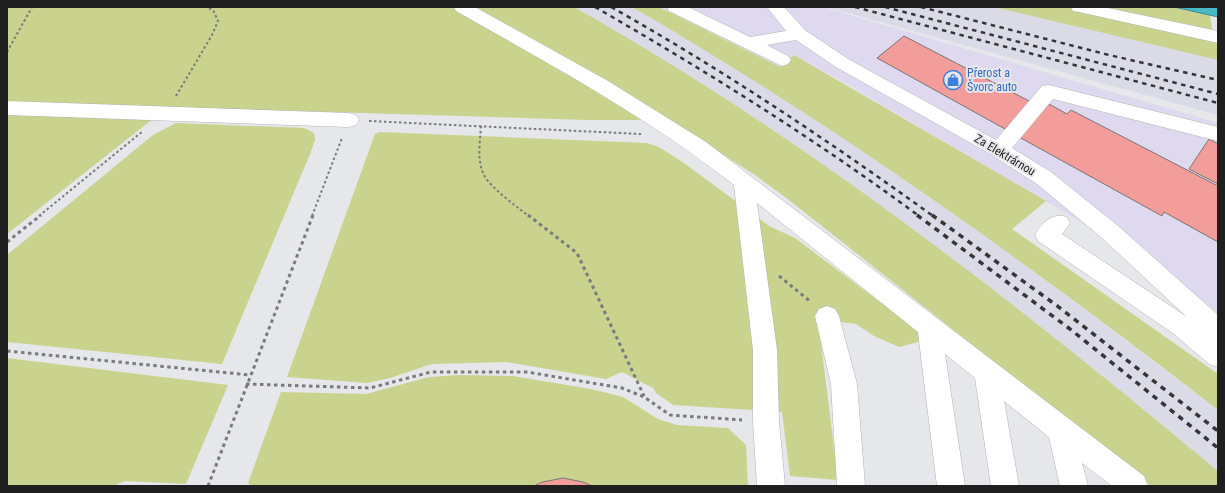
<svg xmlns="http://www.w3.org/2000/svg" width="1225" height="493" viewBox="0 0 1225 493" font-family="'Roboto Condensed',sans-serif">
<rect width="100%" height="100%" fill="#e6e7ea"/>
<polygon fill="#dfd9ef" points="659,7 823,7 1218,123 1218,313 1199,298 1103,235 843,82 794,55 780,67"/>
<g fill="#dadbe6">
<polygon points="574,7 632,7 729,64 840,135 1014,256 1218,410 1218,471 1091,367 984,283 839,177 701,84"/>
<polygon points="826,7 994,7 1218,60 1218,115"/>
</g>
<g fill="#c9d38d">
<path d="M7,7h567c231,130 441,295 644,464v15h-67l-362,-286 -34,-25 -86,-55h-82l-419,-13 -161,127z"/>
<path d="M632,7h27l121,60 14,-12 252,146 -34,28 206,145v36c-189,-146 -379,-283 -586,-403z"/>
<polygon points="994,7 1174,7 1210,15 1214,40 1218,41 1218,60"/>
<polygon points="176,123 304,128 314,133 315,140 310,154 222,364 7,342 7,255 153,135"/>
<polygon points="380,132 647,143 659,147 684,163 769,226 795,238 929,339 899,347 874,336 856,324 818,319 838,480 790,476 782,412 673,405 656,393 653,388 622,372 606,379 507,362 432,364 390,378 367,383 287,377 375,134"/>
<polygon points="7,358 228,385 186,484 125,481 113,486 7,486"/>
<path d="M459,375l54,1 78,13 32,8 35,22 19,6 51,3 18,17 2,41h-156c-18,-9 -40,-10 -58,0h-283l-3,-3 33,-91 85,2 63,-17z"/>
</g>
<polygon fill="#46b9c5" stroke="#3a8b94" points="1174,7 1218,7 1218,17"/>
<g fill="#f39d9b" stroke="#7a7676">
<polygon points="904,36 1031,102 1005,129 877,58"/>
<polygon points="1049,104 1067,114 1071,110 1218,186 1218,242 1164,212 1162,216 1019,137"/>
<polygon points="1209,139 1218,144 1218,184 1189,169"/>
<polygon points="563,478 583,482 592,486 534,486 542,482"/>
</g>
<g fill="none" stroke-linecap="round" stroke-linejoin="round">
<g stroke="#b2b2b5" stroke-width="1">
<g id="minor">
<path d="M454,7h21l133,74 98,61 438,334 4,10h-36l-30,-23 6,23h-28l-11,-49 -45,-36 15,85h-28l-16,-108 -30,-24 20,132h-28l-19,-154 -161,-129 20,147 2,71 6,65h-28l-4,-65v-71l-19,-165c-86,-68 -183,-120 -278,-174z"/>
<path d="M667,7h21l62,30 36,-6 -19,-24h17l21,23 43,29 148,81 46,-54 7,-1 169,42v14l-165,-42 -41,49 39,24 66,53 101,90v52l-9,-3 -35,-30 -136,-93 -3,-6c6,-12 18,-23 32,-18l3,6 -8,11 125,83 -86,-80 -64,-53 -45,-29 -156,-88 -40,-27 -29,5 21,11 3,4 -3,4 -6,2 -113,-55z"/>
<polygon points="1071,7 1103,7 1218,31 1218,43 1079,12 1073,11"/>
<polygon points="7,101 349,113 356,115 359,120 356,125 349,127 7,115"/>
<polygon points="827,306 835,309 839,316 857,384 865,486 837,486 831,384 815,316 819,309"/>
</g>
</g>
<g stroke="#7b7b7d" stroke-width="2" stroke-dasharray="2.5 2.5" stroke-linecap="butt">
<polyline points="7,52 32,7"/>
<polyline points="176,96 212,35 218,21 213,10 206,7"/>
<polyline points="369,121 641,134"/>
<path d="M481,126c-1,15 -4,32 2,47 5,13 34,34 46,43"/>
<polyline points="39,216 143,131"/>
<polyline points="312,216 342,138"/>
</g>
<g stroke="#7b7b7d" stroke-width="3" stroke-dasharray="3.5 3.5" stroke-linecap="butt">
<polyline points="528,215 577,253 644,396"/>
<polyline points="7,242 41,215"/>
<polyline points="779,276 811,302"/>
<polyline points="7,351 250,375"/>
<polyline points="246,384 370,388 431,372 527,372 622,388 644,397 670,415 742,420"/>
<polyline points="208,486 313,215"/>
</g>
<use href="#minor" fill="#fff" fill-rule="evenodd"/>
<g stroke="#363637" stroke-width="2.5" stroke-dasharray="4.5 4.5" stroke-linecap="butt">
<path d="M595,7c111,64 220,132 324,209"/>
<path d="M611,7c112,63 218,134 322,209"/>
<polyline points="855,7 1218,103"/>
<polyline points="885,7 1218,94"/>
<polyline points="921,7 1109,55 1218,80"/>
</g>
<g stroke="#363637" stroke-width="3.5" stroke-dasharray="5.5 5.5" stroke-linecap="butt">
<polyline points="917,215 1070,329 1218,448"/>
<polyline points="932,215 1056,305 1218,431"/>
</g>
</g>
<defs>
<g id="shop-ring" transform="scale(1)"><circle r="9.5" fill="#e6e7ea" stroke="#3f7fe0" stroke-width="1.5"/><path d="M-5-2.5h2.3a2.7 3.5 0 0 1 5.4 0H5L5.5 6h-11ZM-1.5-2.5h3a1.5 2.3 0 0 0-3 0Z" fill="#3f7fe0"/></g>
</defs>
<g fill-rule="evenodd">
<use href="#shop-ring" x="953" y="80"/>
</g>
<g text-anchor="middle" stroke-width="4" stroke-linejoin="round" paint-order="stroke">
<g font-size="12" fill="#366cbe" stroke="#e6e7ea" text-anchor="start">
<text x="967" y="77">Přerost a<tspan x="967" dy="14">Švorc auto</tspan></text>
</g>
<g font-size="12" fill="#1f1f20" stroke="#e6e7ea">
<text transform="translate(1005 155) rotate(31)" y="4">Za Elektrárnou</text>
</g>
</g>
<rect width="1225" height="493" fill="none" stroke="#1f1f20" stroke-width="16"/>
</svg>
